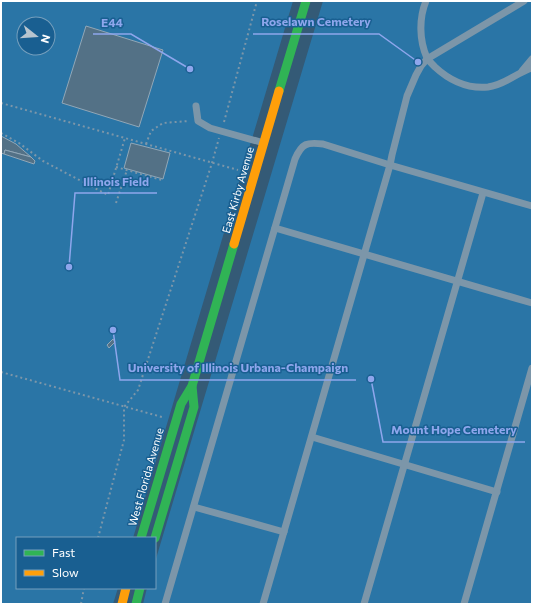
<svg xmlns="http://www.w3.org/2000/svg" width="533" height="605" viewBox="0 0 533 605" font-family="Commissioner,sans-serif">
<rect width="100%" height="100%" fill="#345a76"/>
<g fill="#2a75a6" fill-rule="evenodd">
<path d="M1,1h292l-160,537h-116v50h101l-5,16h-112zM24,24h24v24h-24z"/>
<polygon points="323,1 532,1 532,604 143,604 147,588 155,588 155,562"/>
</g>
<g fill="#537186" stroke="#91a7b7">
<polygon points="86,26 163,50 139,127 62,103"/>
<polygon points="1,136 16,144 31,157 5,150 4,154 1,153"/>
<polygon points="131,143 170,153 163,179 124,168"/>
<polygon points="5,150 31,157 35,161 34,164 4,154"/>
<polygon points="113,339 115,342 109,348 107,345"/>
</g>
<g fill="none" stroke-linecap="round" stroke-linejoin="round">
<g stroke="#7c96a9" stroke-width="2" stroke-dasharray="2 3" stroke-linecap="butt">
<polyline points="1,103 238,170"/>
<polyline points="224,122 257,1"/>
<polyline points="1,133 19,143 43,161 108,195 125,138"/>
<polyline points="146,144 151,131 163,123 189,121"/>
<polyline points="116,167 162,180"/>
<polyline points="116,203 127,170"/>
<polyline points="1,372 162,417"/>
<polyline points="98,538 124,440 124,407 138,390 212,163 219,138"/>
<polyline points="81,604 84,588"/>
</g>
<g stroke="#7c96a9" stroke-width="7">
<path d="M426,1c-7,17 -7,39 1,57 2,3 5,6 8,9 14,13 32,22 53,20 17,-2 28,-14 44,-19"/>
<polyline points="522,71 532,59"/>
<polyline points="196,106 198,121 210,128 264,143"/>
<polyline points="275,228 532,303"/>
<polyline points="312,437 497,492"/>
<polyline points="194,507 284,532"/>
<path d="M165,604l130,-445c7,-16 12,-17 28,-15l67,21 142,41"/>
<polyline points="263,604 390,165 392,155 407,96 416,75 421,66 427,59 524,1"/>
<polyline points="364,604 483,193"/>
<polyline points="464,604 532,368"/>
</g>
<g stroke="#30b455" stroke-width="9">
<polyline points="279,91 306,1"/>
<polyline points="141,538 181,404 192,386 234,244"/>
<polyline points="155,538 194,407 192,386"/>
<polyline points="136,604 140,588"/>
</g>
<g stroke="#ff9f0a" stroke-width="9">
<polyline points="234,244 279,91"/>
<polyline points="122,604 126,588"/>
</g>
</g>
<g text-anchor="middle" stroke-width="3" stroke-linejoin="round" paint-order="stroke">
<g font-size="11" fill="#fff" stroke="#195f91">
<text transform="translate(238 190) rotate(-74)" y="4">East Kirby Avenue</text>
<text transform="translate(146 477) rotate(-74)" y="4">West Florida Avenue</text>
</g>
</g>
<path fill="none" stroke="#8ea6ec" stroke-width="1.5" d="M418 62L379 34H253M190 69L131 34H93M69 267L75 193H157M113 330L120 380H356M371 379L383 442H525"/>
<g fill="#8ea6ec" stroke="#195f91" stroke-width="1.5">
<circle cx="418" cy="62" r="4"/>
<circle cx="190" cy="69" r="4"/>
<circle cx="69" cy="267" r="4"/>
<circle cx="113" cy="330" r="4"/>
<circle cx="371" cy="379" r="4"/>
</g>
<g font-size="12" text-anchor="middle" font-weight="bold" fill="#8ea6ec" stroke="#195f91" stroke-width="3" stroke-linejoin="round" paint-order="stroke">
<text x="316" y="26">Roselawn Cemetery</text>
<text x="112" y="27">E44</text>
<text x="116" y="186">Illinois Field</text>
<text x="238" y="372">University of Illinois Urbana-Champaign</text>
<text x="454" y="434">Mount Hope Cemetery</text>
</g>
<rect width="533" height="605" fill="none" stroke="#ffffff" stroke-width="4"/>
<rect x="16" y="537" width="140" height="52" fill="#195f91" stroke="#759fbd"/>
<rect x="24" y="550" width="20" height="6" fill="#30b455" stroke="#759fbd"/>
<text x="52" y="557" font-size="12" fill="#ffffff">Fast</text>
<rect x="24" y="570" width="20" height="6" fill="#ff9f0a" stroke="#759fbd"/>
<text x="52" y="577" font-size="12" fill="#ffffff">Slow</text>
<g transform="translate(36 36) rotate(107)"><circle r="19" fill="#195f91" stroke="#759fbd"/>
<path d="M0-3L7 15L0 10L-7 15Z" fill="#b8c5cf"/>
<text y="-6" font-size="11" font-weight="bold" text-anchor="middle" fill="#ffffff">N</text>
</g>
</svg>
